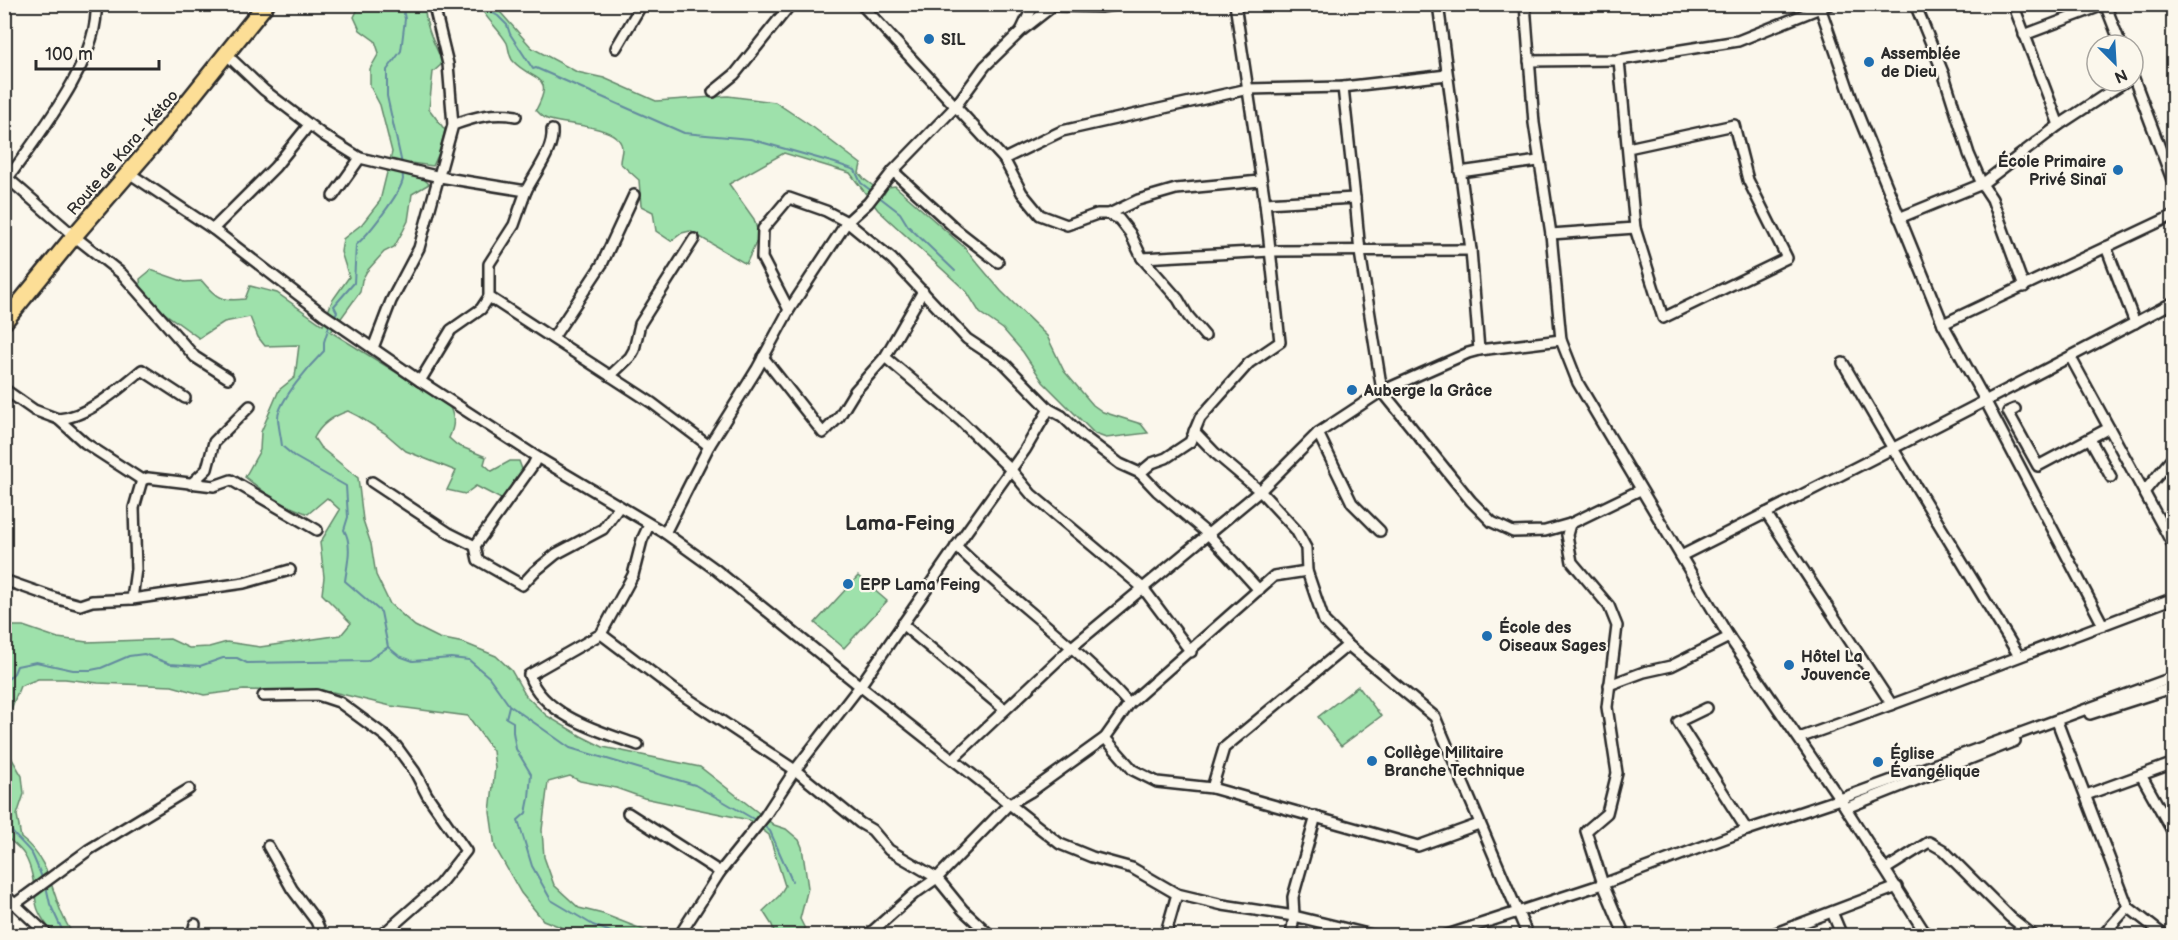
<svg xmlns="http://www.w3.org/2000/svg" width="2178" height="940" viewBox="0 0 2178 940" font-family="'Balsamiq Sans',sans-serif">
<rect width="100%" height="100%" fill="#fbf7ec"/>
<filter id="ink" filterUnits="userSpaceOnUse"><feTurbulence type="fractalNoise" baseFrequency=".0167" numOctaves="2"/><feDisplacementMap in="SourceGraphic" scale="12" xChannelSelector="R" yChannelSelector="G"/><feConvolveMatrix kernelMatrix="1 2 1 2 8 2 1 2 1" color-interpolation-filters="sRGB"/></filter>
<g filter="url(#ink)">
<g fill="#9ee1ab" stroke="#64866b" stroke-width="1.5">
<path d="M360,5h65c-1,20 10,40 18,58l-10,9 -4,37 16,21 -6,23 -6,13 -22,-3 1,11 12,5 5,5 -17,10 -4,27 -5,10 -9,16 -10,5 -17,19 -5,9 -2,12 -29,40 118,73c6,13 6,20 0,33l8,7 29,12 -2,7 8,7 18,-10h9l4,11 -20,28 -27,-14 -11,8 -18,-4 9,-19 -50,-20 -21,-18 -27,-17 -10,-5c-15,5 -27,13 -34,27l6,9 38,31 5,42 8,24 5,31 14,29 25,22 24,12 25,5 32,13 15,14 15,26 21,20 34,20 22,11 97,20 74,58 12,4 13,11 3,7 6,41 -8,31 8,16h-33l-3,-10 -9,-14 16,-15 6,-10 -16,-51 -20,-15 -105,-22 -28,-10 -36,-7 -10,-5 -22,6 -6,48 2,27 10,28 25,23 24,6 54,21h-76l-38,-15 -22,-27 -26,-46 -5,-35 5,-44 -2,-17 -25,-35 -77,-10 -58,-14 -89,-2 -40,5 -32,-9 -74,-3 -33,-4h-27l-18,7 -15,39v-99h18l35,12 29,4 83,-3 19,9 20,-1 18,-5 33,5 81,-12 10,-12 -29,-29 2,-17 -4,-34 20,-33 -13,-12 -19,16 -32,-13 -31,-24 15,-27 1,-18 18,-42 16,-13 4,-32 -34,1 -7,-9 -8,-20 -26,5 -25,16 -47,-34 -11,-12 -1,-13 11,-9 34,12 17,-1c14,17 20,21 43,18l5,-13 27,7 46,32 9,-24 17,-24 -8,-25 2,-13 19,-15 18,-23 12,-49 -12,-47 -10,-19v-17l9,-16 -4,-12 -15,-11 -6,-13z"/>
<path d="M479,5h15l38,43 45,24 27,6 52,23 72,-5 47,6 39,26 47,36 -2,9 5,6 20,15 4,-7 7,-1 68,60 38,45 46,45 17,35 29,34 10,7 38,12 7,9 -42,5 -11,-4 -52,-52 -20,-30 -20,-23 -23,-16 -13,-21 -89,-82 -28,-37 -66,-20 -55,31 25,35 5,17 -13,28 -56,-33 -8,2 -11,8 -15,-10 -3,-19 -12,-6 -2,-26 -19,-17c0,-5 2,-10 2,-14 0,-25 -59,-23 -75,-30 -5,-2 -8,-6 -11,-9 20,-37 -4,-28 -23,-49 -4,-4 -4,-13 -6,-18 -8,-14 -21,-24 -28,-38z"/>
<polygon points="858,576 887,601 844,648 815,623"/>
<polygon points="1358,686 1381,716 1341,746 1318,717"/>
<path d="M4,736l8,23 10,17 2,18 -7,21 4,23c35,26 29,66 53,97h-19c-7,-8 -18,-21 -19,-33 -2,-15 -3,-32 -11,-46 -4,-8 -13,-14 -20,-20z"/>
</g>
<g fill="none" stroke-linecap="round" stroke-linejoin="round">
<g stroke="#638b9e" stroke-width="2">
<polyline points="402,4 405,19 401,51 387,70 387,96 402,164"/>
<polyline points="483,4 486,9 498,16 507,25 510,34 533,69 536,68 684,133 750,139 835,163 855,170 861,183 873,192"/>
<polyline points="878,196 900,213 908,226 955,271"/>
<path d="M333,318l4,-6 -3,-6 20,-23 2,-38c11,-9 45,-52 47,-66 0,-3 -1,-6 -1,-9"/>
<path d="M330,323l-6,19v9c-12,12 -46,50 -46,67 0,6 3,19 4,28l13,11 51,29 2,31 -4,13c9,15 3,35 1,51l36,31 7,35 11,9 14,5 38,-3 18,2 20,17 20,28 61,43 125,37 62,36"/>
<polyline points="4,703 8,694 7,680 14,673 17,666 36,662 73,670 91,670 101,668 129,656 144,654 170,664 200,666 223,658 237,658 247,663 367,661 388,647"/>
<polyline points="509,706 506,718 513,722 513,732 516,749 531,774 529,798 526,813 518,820 532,866 551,900 593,925 621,936"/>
<polyline points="4,761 12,785 6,794 4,802"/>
<path d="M4,821c8,14 19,21 28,33 2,4 9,21 11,26"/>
<polyline points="761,824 770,831 792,881"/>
<polyline points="46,886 50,904 65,936"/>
</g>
<g stroke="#2b2b2b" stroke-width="14">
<g id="street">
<polyline points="861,4 1004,159 1022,193 1040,215 1067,225 1097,214 1109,214 1138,200 1176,189 1260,181"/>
<polyline points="1438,4 1471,250 1479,350"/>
<polyline points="1525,4 1534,123 1551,234 1561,340 1578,383 1729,637 1840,799 1927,936"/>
<polyline points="1819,4 1854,105 1943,324 1986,402 2103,625"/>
<polyline points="1915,4 1944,75 1969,154 1982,184 2059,125 2126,81"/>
<polyline points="2013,4 2059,125"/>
<polyline points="2105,4 2121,45"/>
<polyline points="434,6 448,64 453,125"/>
<polyline points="1057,6 1101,7 1122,4"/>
<polyline points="1022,29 1034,4"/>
<polyline points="2024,35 2106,4"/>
<polyline points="616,48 642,4"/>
<polyline points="227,55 264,90 323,135 360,158 440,177 526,191 514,225 489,264 489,297 652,403 709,446"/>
<polyline points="1619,60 1635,228 1663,318 1787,258 1748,180 1734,125 1628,148"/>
<polyline points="1529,61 1619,60 1738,41 1830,4"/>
<polyline points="2133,76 2174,185"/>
<polyline points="1343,87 1355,198"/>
<polyline points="713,92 735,74 791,4"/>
<polyline points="1004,159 1062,131 1248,89 1343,87 1447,75"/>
<polyline points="893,171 957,230 998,262"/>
<polyline points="1460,172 1538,161"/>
<polyline points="129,173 213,229 323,314 420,381 537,457 665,533 715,569 860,686 1060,844 1092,857 1132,868 1177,894 1223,905 1294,916 1376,936"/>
<polyline points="4,175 74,236 122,274 195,357 228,378"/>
<path d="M8,178c31,-44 92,-119 88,-174"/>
<path d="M526,191c9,-18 28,-41 26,-61"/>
<polyline points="333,196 360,158"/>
<polyline points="1265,203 1355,198 1360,252 1382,391 1471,501 1492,522 1513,532 1545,531 1570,524 1640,490"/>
<polyline points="1109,214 1119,219 1130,233 1142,258 1178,299 1188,316 1205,336"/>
<polyline points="1899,218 1982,184 1992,199 2024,287"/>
<polyline points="213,229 275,167 309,125"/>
<polyline points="1551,234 1635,228"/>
<polyline points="2106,247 2135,323"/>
<polyline points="1142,258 1271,251 1471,250"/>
<polyline points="789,310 762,258 763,229 789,198 826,211 847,222 892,259 967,339 1005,364 1049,409 1062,416 1082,435 1120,464 1140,473 1152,463 1166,458 1190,442 1200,418 1241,372 1249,363 1280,342 1265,203 1235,4"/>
<polyline points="1943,324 2174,215"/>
<polyline points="553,338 602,264 634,195"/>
<path d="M373,348l18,-47 28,-53 34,-123c21,-8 40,-13 63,-9"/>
<polyline points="763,357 823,433 839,417 855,391 885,357 923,291"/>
<polyline points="885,357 962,422 1011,470 1031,494 1143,588 1191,652"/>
<polyline points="2071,358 2174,547"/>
<polyline points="1843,363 1892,447 2019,656"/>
<polyline points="610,376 630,357 634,350 640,324 694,239"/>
<polyline points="420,381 451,330 481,309 489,297"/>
<polyline points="4,389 34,410 58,419 85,443 142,480 148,478 214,486 231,480 317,530"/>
<polyline points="2015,409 2008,412 2038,466 2109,428"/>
<path d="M58,419c30,-2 62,-31 84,-49l43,28"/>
<polyline points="1194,431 1215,453 1260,491 1296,530 1306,548 1307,571 1324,621 1348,645 1435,717 1528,936"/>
<polyline points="1318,433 1352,503 1380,531"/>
<polyline points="2090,439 2111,477"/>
<polyline points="537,457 533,465 475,546 478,560 522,585 534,572 556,554 603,529 619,507"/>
<polyline points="1140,473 1157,491 1209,535 1259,590"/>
<polyline points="142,480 134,508 136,569 132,599 244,583 290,570"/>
<polyline points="372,482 449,533 475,546"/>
<polyline points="191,484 207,469 214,442 250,406"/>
<polyline points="2144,492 2174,456"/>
<polyline points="1766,513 1892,705"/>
<polyline points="1570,524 1567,535 1572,562 1609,606 1617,626 1607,707 1617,773 1607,813 1586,831 1603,884 1625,936"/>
<polyline points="665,533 709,446 757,369 789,310 847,222 868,203 893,171 955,107 985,66 1021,31 1049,9"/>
<path d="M956,546c56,55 121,99 173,158"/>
<path d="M1681,556c165,-83 329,-167 493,-254"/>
<polyline points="4,580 58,599 80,605 92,601 132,599"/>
<polyline points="902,624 1004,709"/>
<polyline points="601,634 675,690 795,770 860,823 872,830 889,850 937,878 963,910 991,936"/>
<polyline points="1609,685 1644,672 1671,666 1729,637"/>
<polyline points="263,696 317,695 327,698 339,702 384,735 396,746 415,772 427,795 466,851 439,885 381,936"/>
<polyline points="1707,708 1678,722 1747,830"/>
<polyline points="2090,714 2174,687"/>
<polyline points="2058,724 2128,907 2165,936"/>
<polyline points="1105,738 1133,770 1157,782 1212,788 1418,846 1479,824"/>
<path d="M1799,738c126,-44 249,-93 375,-140"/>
<path d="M638,745c-36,-13 -95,-29 -109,-70l72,-41 32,-59 9,-35 7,-15"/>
<polyline points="953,759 1072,647 1260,491 1318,433 1382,391 1468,353 1479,350 1561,340"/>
<polyline points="2141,775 2174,834"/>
<polyline points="1212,788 1224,748 1348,645"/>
<polyline points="2086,795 2174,763"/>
<polyline points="1846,808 2015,741"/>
<polyline points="628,813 720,872"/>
<polyline points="268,846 292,889 316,921 322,936"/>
<polyline points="1886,869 1929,842 1943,850 2010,917 2034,936"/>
<polyline points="4,894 49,936"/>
<polyline points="15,904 90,849 189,789"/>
<polyline points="1832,912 1842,936"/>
<polyline points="192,936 195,924"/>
<polyline points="679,936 720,872 765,816 795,770 860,686 962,538 1025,450 1049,409"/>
<polyline points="867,936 914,894 937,878 1008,805 1030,792 1105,738 1129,704 1274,576 1307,571"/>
<polyline points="1165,936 1177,894"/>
<polyline points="1291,936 1294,916 1293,897 1316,816"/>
<polyline points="1444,936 1603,884 1747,830 1840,799 2174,677"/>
<polyline points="1768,936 1897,887"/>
<polyline points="2102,936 2128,907"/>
</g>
</g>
<g stroke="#2b2b2b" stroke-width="20">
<polyline id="primary" points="4,322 74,236 158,139 266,4"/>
</g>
<use href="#street" stroke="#fbf7ec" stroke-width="9"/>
<use href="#primary" stroke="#fcde96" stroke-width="15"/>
</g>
</g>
<g fill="#1f6fb2" stroke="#fbf7ec" stroke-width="2">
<circle cx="929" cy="39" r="6"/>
<circle cx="1869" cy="62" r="6"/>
<circle cx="2118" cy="170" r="6"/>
<circle cx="1352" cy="390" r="6"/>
<circle cx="848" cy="584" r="6"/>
<circle cx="1487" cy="636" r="6"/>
<circle cx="1789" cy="665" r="6"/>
<circle cx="1372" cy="761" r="6"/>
<circle cx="1878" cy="762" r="6"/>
</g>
<g text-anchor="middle" stroke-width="4.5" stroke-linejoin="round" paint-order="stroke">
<g font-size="16" font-weight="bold" fill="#2b2b2b" stroke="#fbf7ec" text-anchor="start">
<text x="941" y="45">SIL</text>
<text x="1881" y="59">Assemblée<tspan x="1881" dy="18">de Dieu</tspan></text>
<text x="2106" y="167" text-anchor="end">École Primaire<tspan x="2106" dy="18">Privé Sinaï</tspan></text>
<text x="1364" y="396">Auberge la Grâce</text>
<text x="860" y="590">EPP Lama Feing</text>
<text x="1499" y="633">École des<tspan x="1499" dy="18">Oiseaux Sages</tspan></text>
<text x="1801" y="662">Hôtel La<tspan x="1801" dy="18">Jouvence</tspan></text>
<text x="1384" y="758">Collège Militaire<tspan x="1384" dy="18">Branche Technique</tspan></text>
<text x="1890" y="759">Église<tspan x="1890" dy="18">Évangélique</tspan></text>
</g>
<g font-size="16" fill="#2b2b2b" stroke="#fbf7ec">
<text transform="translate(122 152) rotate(-49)" y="6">Route de Kara - Kétao</text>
</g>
<g font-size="20" font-weight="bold" fill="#2b2b2b" stroke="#fbf7ec">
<text x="900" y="530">Lama-Feing</text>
</g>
</g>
<rect width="2178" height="940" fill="none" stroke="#fbf7ec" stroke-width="24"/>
<rect x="12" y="12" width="2154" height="916" fill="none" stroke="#2b2b2b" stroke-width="2" filter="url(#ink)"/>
<g transform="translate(2115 63) rotate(156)"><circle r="28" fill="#fbf7ec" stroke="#a8a59f" stroke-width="1.5"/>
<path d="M0-4.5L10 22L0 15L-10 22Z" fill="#1f6fb2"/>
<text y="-9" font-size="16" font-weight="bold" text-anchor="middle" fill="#2b2b2b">N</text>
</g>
<path d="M36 60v9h123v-9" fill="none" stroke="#2b2b2b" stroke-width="3"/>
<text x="45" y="60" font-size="18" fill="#2b2b2b" stroke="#fbf7ec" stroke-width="4.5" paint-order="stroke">100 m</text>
</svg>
